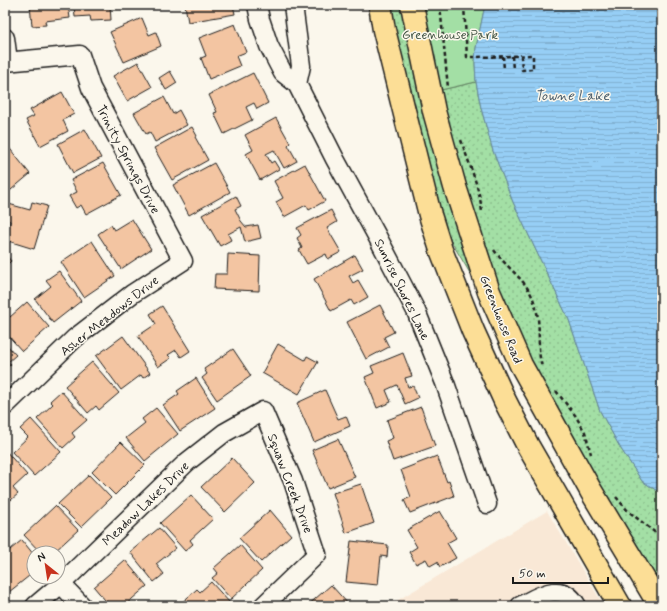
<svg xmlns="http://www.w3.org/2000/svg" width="667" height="611" viewBox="0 0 667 611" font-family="Mynerve,sans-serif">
<defs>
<pattern id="grass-dots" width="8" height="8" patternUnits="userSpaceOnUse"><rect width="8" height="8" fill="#a3dfa5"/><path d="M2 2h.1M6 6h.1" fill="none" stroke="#8cbf8d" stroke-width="1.8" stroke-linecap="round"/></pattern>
<pattern id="water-rules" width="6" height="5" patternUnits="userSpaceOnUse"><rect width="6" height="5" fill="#96cef5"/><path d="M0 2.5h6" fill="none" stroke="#81b0d1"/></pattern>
</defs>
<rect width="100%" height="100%" fill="#fbf7ec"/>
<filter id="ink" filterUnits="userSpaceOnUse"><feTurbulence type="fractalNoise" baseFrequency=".025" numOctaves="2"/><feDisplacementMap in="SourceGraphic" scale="8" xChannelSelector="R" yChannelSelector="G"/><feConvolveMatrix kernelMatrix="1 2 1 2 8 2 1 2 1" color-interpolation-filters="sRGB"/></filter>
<g filter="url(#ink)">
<polygon fill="#f9e8d6" points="547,511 604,606 388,606"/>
<polygon fill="url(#grass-dots)" stroke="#607e60" points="387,5 416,5 432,92 476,82 481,108 493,151 513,202 569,320 600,411 621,449 642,481 662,494 662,598 448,236 439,215"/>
<polygon fill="#a3dfa5" stroke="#607e60" points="416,5 485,5 476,48 475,63 476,82 432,92"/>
<polygon fill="url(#water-rules)" stroke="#65879e" points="485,5 662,5 662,494 642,481 621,449 600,411 569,320 513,202 493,151 481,108 476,82 475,63 476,48"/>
<g fill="#f3c5a2" stroke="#1c1c1c">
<polygon points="30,5 68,5 70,18 45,21 46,25 32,26"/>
<polygon points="74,5 110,5 111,20 91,21 90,16 75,17"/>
<polygon points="185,5 233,5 235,14 188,22"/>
<polygon points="142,18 149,35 156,32 161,46 124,62 110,32"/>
<polygon points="235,24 246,52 236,56 240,66 209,79 201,58 206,56 199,38"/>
<polygon points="138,62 152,87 127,101 113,76"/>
<polygon points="170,71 177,83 166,90 159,78"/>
<polygon points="253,73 268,103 257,109 254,103 246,107 252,120 224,134 214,113 217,112 209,95"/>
<polygon points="62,92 74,114 63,120 68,131 40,146 26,120 34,116 30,110"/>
<polygon points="164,97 173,114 179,110 187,125 155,142 150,132 146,134 134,113"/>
<polygon points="276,118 290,143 288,145 297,161 284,168 274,150 266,154 271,163 274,161 279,169 260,180 246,154 253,150 245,135"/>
<polygon points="192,127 197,136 195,137 208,160 172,180 154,148"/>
<polygon points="85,129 101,158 73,173 58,144"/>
<polygon points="7,145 30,174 5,195 5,147"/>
<polygon points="103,163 121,195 86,214 81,205 76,208 69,196 77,192 71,180"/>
<polygon points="214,163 230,192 189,215 173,185"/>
<polygon points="305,164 325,201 309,210 306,205 284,217 276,202 283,198 274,181"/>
<polygon points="236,196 241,206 235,209 241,221 246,227 258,225 261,238 245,242 241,227 228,234 231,240 220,246 202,215"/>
<polygon points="32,202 47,206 34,249 5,240 10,221 5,219 5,203 30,210"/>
<polygon points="331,210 337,222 327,228 341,252 328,259 326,254 307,264 299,250 302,248 297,238 301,235 297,228"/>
<polygon points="132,219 151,249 121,269 98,234 111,225 114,230"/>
<polygon points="92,241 115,276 84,297 61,262"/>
<polygon points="5,254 11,261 5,267"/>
<polygon points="228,254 260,256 259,291 214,289 215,274 227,274"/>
<polygon points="355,255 363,269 349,276 353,283 358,280 368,297 354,305 351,300 331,311 314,279"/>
<polygon points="59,271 81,301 53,323 35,299 51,286 46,280"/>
<polygon points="27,302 49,327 22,351 5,332 5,311 10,317"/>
<polygon points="380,305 394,332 384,337 389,347 366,359 347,322"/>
<polygon points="162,306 190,351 181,357 176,350 168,355 171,358 158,367 138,336 156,324 150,314"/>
<polygon points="123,336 150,373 143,378 141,375 121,390 96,356"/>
<polygon points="5,343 16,355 8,362 11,364 5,369"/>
<polygon points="278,344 305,360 307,356 318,362 299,394 262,373"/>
<polygon points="233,349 251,376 217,400 202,378 207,374 204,369"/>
<polygon points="403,353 412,376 405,378 408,387 413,386 418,398 405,404 397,385 386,390 391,402 377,408 365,377 374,373 371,366"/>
<polygon points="92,362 119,393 99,410 96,406 88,413 65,386"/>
<polygon points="196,378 215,408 180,431 163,405 179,394 177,391"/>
<polygon points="325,390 338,419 346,416 350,426 314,442 297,403"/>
<polygon points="61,391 87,420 72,433 75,437 63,448 37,419 53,404 50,401"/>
<polygon points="421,407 435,446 393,461 386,441 393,438 387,420"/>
<polygon points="156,408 178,434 145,461 126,438 145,423 142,419"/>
<polygon points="31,419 61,452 34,476 12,452 28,437 20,429"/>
<polygon points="338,439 355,477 328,488 312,450"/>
<polygon points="121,442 145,465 115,495 92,472"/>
<polygon points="5,450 27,475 13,488 18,494 5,505"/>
<polygon points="437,456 447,482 449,481 454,496 410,513 404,500 411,497 401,470"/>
<polygon points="232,458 255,483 225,512 201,487"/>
<polygon points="89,475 111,498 81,527 58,504"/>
<polygon points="361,484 374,523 346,533 333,493"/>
<polygon points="191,495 213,519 190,540 193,544 185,551 160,523"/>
<polygon points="55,506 78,530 53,553 41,553 24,535"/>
<polygon points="270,510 291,535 261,562 239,538"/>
<polygon points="440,511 456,538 447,543 456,558 440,567 437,562 430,566 426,559 416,564 409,552 417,547 407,530"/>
<polygon points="159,528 176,548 156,564 164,574 154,582 130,552"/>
<polygon points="22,540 34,555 34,572 9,592 5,587 5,554"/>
<polygon points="351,541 388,545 387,557 381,556 378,585 346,582"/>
<polygon points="240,545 262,570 231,599 212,578 218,573 214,568"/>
<polygon points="125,560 147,586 124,606 121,604 118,606 110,606 94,587"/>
<polygon points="211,582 230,603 226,606 178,606 197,589 200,592"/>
<polygon points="331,585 350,606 307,606"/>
</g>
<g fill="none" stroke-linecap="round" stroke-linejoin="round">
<g stroke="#1c1c1c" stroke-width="21">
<g id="minor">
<polyline points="257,5 260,19 269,46 283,73 297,84 335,159 377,236 416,311 445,383 487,504"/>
<polyline points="293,5 301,66 297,84"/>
<polyline points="5,38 8,61"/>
<polyline points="5,62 80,55 91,88 183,261 132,294 75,338 5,406"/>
<polyline points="61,584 82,606"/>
<polyline points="35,606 61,584 187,462 224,433 263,411 293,481 317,554 263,606"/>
<path d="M520,606c19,-10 42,-26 57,0"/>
</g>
</g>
<g stroke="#1c1c1c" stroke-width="25">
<g id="major">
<polyline points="380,5 384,30 430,215 441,250 473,331 505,401 528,446 620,606"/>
<polyline points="412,5 434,111 455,187 489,292 521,365 591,491 660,606"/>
</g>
</g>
<g stroke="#1c1c1c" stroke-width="2.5" stroke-dasharray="4 3" stroke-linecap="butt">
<polyline points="440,5 448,88"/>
<path d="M464,5l3,52c22,0 44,-1 66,-2v14l-11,1 -1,-14"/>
<polyline points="503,56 504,70"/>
<polyline points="512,56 513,70"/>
<path d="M461,140c8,24 19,48 21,73"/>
<path d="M494,250c20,27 39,31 44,69 2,16 -1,32 4,47"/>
<polyline points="556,391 575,415 585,432 591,454"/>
<polyline points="616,497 628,511 662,538"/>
</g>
<use href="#minor" stroke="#fbf7ec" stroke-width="18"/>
<use href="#major" stroke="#fcde96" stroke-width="22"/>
</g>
</g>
<g text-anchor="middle" stroke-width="3" stroke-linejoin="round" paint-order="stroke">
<g font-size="13" fill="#445645" stroke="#fbf7ec">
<text x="450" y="39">Greenhouse Park</text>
</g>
<g font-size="13" fill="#1c1c1c" stroke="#fbf7ec">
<text transform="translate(129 159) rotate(62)" y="5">Trinity Springs Drive</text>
<text transform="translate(403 289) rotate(64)" y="5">Sunrise Shores Lane</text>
<text transform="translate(109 315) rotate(-38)" y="5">Asher Meadows Drive</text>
<text transform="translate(502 319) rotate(68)" y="5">Greenhouse Road</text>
<text transform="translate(291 483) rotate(69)" y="5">Squaw Creek Drive</text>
<text transform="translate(145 503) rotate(-44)" y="5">Meadow Lakes Drive</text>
</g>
<g font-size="14" font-style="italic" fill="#475a68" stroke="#fbf7ec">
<text x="572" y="100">Towne Lake</text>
</g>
</g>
<rect width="667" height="611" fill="none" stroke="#fbf7ec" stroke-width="20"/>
<rect x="10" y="10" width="647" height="591" fill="none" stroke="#1c1c1c" stroke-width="1.5" filter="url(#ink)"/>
<g transform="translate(46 565) rotate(330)"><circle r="19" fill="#fbf7ec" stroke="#a29f99"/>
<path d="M0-3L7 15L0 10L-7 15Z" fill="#c8321e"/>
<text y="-6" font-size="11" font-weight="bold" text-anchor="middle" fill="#1c1c1c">N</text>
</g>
<path d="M513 577v6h95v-6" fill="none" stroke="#1c1c1c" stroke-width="2"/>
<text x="519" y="577" font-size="12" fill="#1c1c1c" stroke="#fbf7ec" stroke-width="3" paint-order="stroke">50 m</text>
</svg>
